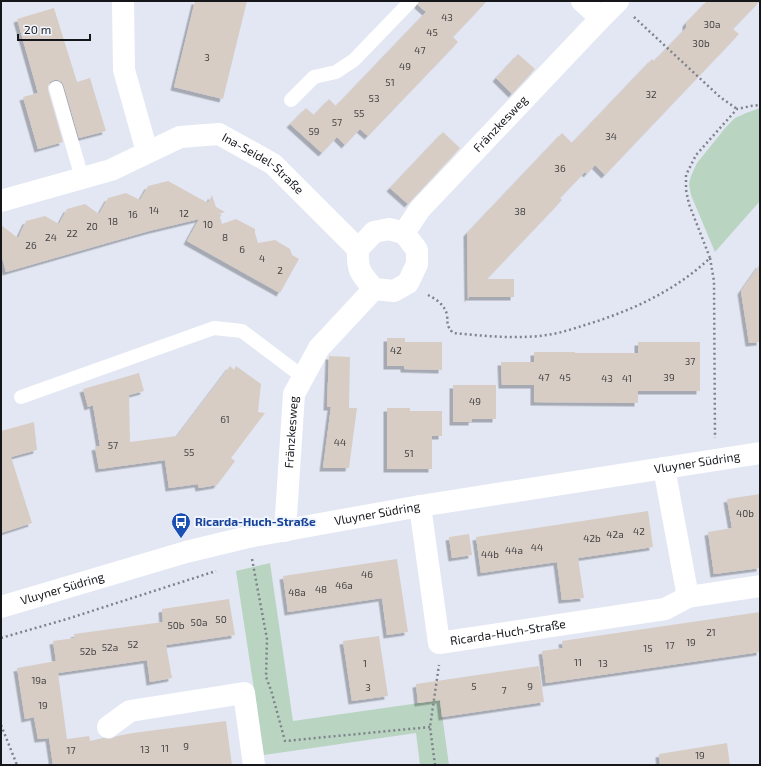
<svg xmlns="http://www.w3.org/2000/svg" width="761" height="766" viewBox="0 0 761 766" font-family="'Exo 2',sans-serif">
<defs>
<filter id="shadow"><feDropShadow dx="-3.5" dy="3.5" stdDeviation="0" flood-color="#0004"/></filter>
</defs>
<rect width="100%" height="100%" fill="#e2e7f3"/>
<g fill="#b9d5c2">
<polygon points="760,108 760,201 715,252 691,195 689,184 691,176 697,163 726,127 735,118 746,113"/>
<polygon points="270,563 293,721 440,700 449,765 420,765 416,733 264,755 236,571"/>
</g>
<g fill="#d8cdc5" filter="url(#shadow)">
<polygon points="195,1 247,1 223,99 174,87"/>
<polygon points="419,1 487,1 453,37 458,42 368,136 360,129 345,145 337,137 322,153 290,124 306,108 314,115 329,99 336,106 426,12 418,5"/>
<polygon points="707,1 760,1 733,29 739,34 605,175 595,165 587,174 585,172 560,198 562,200 487,279 514,279 514,297 469,297 468,299 467,233 562,133 572,143 652,59 654,61 686,28 686,23"/>
<polygon points="54,8 77,82 90,78 106,131 79,138 64,86 62,82 58,80 54,80 50,82 48,86 48,90 63,142 38,149 23,97 38,93 17,19"/>
<polygon points="518,54 535,69 512,94 496,78"/>
<polygon points="443,132 460,148 408,204 390,188"/>
<polygon points="168,181 208,203 212,195 216,207 225,212 219,214 222,224 236,219 255,229 255,233 258,243 275,240 290,249 292,255 299,259 280,293 187,241 199,219 149,231 6,272 1,253 1,225 18,238 26,221 45,216 59,224 67,209 85,204 99,214 108,198 126,193 140,200 148,186"/>
<polygon points="760,264 760,342 749,343 741,291"/>
<polygon points="387,338 405,338 405,342 442,342 442,370 404,369 404,366 387,366"/>
<polygon points="638,342 700,342 700,391 638,391 638,403 534,402 534,385 502,385 501,362 534,362 534,352 575,352 575,353 638,353"/>
<polygon points="329,356 350,357 349,408 357,408 349,468 323,468 331,407 327,407"/>
<polygon points="230,366 234,370 236,366 261,384 258,412 265,413 231,458 235,461 217,485 199,488 198,484 169,488 165,460 99,469 95,447 100,446 93,405 88,407 83,389 139,373 144,391 129,395 130,442 177,436"/>
<polygon points="453,385 496,385 496,419 472,419 472,422 453,422"/>
<polygon points="387,408 410,408 410,411 442,411 442,436 432,436 432,469 387,469"/>
<polygon points="34,422 37,450 11,457 32,523 1,533 1,431"/>
<polygon points="760,494 760,568 714,574 708,532 732,528 727,499"/>
<polygon points="648,511 653,547 578,558 584,598 562,600 557,562 481,573 476,537"/>
<polygon points="469,534 472,555 452,558 449,537"/>
<polygon points="397,559 408,632 387,635 382,598 288,612 283,576"/>
<polygon points="229,599 235,635 166,645 172,678 150,682 147,660 58,673 67,739 89,736 90,741 103,738 110,739 117,736 133,733 226,721 232,765 53,765 49,738 38,739 34,717 25,719 17,668 56,661 53,641 75,638 74,634 163,622 162,609"/>
<polygon points="760,612 760,652 546,683 542,651 563,648 562,641"/>
<polygon points="379,636 388,696 352,701 343,641"/>
<polygon points="539,666 544,702 442,717 440,700 418,703 416,684"/>
<polygon points="727,743 730,765 660,765 659,754"/>
</g>
<g fill="none" stroke-linecap="round" stroke-linejoin="round">
<g stroke="#7f828a" stroke-width="2.5" stroke-dasharray="2 3" stroke-linecap="butt">
<polyline points="634,17 720,97 737,109"/>
<polyline points="710,258 714,281 715,438"/>
<path d="M428,295c8,4 17,10 19,20 1,9 -1,10 6,18 32,3 68,7 100,1 11,-2 22,-6 32,-9 46,-14 90,-34 125,-67l-21,-54 -3,-14v-15l10,-20 41,-46 14,-3 9,-1"/>
<polyline points="252,559 267,639 266,677 271,690 285,741 430,727"/>
<polyline points="1,638 67,619 216,571"/>
<polyline points="1,725 17,765"/>
<polyline points="435,765 430,727 439,665"/>
</g>
<g stroke="#fff" stroke-width="14">
<polyline points="56,88 82,178"/>
<polyline points="291,100 314,77 336,72 354,60 411,1"/>
<polyline points="21,397 214,328 242,331 303,377"/>
</g>
<g stroke="#fff" stroke-width="22">
<polyline points="582,1 601,18"/>
<polyline points="123,2 124,70 147,152"/>
<path id="s1" d="M1,201l110,-31 69,-33 39,-3 54,30 85,85"/>
<path d="M389,229l15,4 13,17v14l-9,19 -14,8 -20,-2c-14,-16 -17,-19 -16,-40l16,-17z"/>
<path id="s2" d="M404,233l16,-24 181,-191 17,-17"/>
<polyline points="664,468 688,597"/>
<path id="s3" d="M420,506l19,137 226,-34 23,-12 72,-11"/>
<path id="s4" d="M285,531l9,-137 25,-46 55,-59"/>
<polyline points="108,727 130,711 244,693 254,765"/>
</g>
<path stroke="#fff" stroke-width="22" id="s5" d="M1,607l185,-55 62,-15 172,-31 340,-53"/>
</g>
<defs>
<g id="bus-pin" transform="scale(1)"><path d="M0 17L-7.5 6A9.5 9.5 0 1 1 7.5 6Z" fill="#1a4fb4" stroke="#f0f5fe"/><path d="M-5-6H5V4H4V6H2V4H-2V6H-4V4H-5ZM-3.5-4V0h7V-4ZM-3.5 1.2v1.5H-2V1.2ZM2 1.2v1.5H3.5V1.2Z" fill="#fff"/></g>
</defs>
<g fill-rule="evenodd">
<use href="#bus-pin" x="181" y="522"/>
</g>
<g text-anchor="middle" stroke-width="4" stroke-linejoin="round" paint-order="stroke">
<g font-size="10" fill="#454445">
<text x="447" y="21">43</text>
<text x="712" y="28">30a</text>
<text x="432" y="36">45</text>
<text x="701" y="47">30b</text>
<text x="420" y="54">47</text>
<text x="207" y="61">3</text>
<text x="405" y="70">49</text>
<text x="390" y="86">51</text>
<text x="651" y="98">32</text>
<text x="374" y="102">53</text>
<text x="359" y="117">55</text>
<text x="337" y="126">57</text>
<text x="314" y="135">59</text>
<text x="611" y="140">34</text>
<text x="560" y="172">36</text>
<text x="154" y="214">14</text>
<text x="520" y="215">38</text>
<text x="184" y="217">12</text>
<text x="133" y="218">16</text>
<text x="113" y="225">18</text>
<text x="208" y="228">10</text>
<text x="92" y="230">20</text>
<text x="72" y="237">22</text>
<text x="51" y="241">24</text>
<text x="225" y="241">8</text>
<text x="31" y="249">26</text>
<text x="242" y="253">6</text>
<text x="262" y="262">4</text>
<text x="280" y="274">2</text>
<text x="396" y="354">42</text>
<text x="690" y="365">37</text>
<text x="544" y="381">47</text>
<text x="565" y="381">45</text>
<text x="669" y="381">39</text>
<text x="607" y="382">43</text>
<text x="627" y="382">41</text>
<text x="475" y="405">49</text>
<text x="225" y="423">61</text>
<text x="340" y="446">44</text>
<text x="113" y="449">57</text>
<text x="189" y="456">55</text>
<text x="409" y="457">51</text>
<text x="745" y="517">40b</text>
<text x="639" y="535">42</text>
<text x="615" y="538">42a</text>
<text x="592" y="542">42b</text>
<text x="537" y="551">44</text>
<text x="514" y="554">44a</text>
<text x="490" y="558">44b</text>
<text x="367" y="578">46</text>
<text x="344" y="589">46a</text>
<text x="321" y="593">48</text>
<text x="297" y="596">48a</text>
<text x="221" y="623">50</text>
<text x="199" y="626">50a</text>
<text x="176" y="629">50b</text>
<text x="711" y="636">21</text>
<text x="691" y="646">19</text>
<text x="133" y="648">52</text>
<text x="670" y="649">17</text>
<text x="110" y="651">52a</text>
<text x="648" y="652">15</text>
<text x="88" y="655">52b</text>
<text x="578" y="666">11</text>
<text x="365" y="667">1</text>
<text x="603" y="667">13</text>
<text x="39" y="684">19a</text>
<text x="474" y="690">5</text>
<text x="530" y="690">9</text>
<text x="368" y="691">3</text>
<text x="504" y="694">7</text>
<text x="43" y="709">19</text>
<text x="186" y="750">9</text>
<text x="165" y="752">11</text>
<text x="145" y="753">13</text>
<text x="71" y="754">17</text>
<text x="700" y="759">19</text>
</g>
<g font-size="12" fill="#14161a" stroke="#f0f5fe">
<text dy="4" stroke="none"><textPath href="#s2" startOffset="146">Fränzkesweg</textPath></text>
<text dy="4" stroke="none"><textPath href="#s1" startOffset="283">Ina-Seidel-Straße</textPath></text>
<text dy="4" stroke="none"><textPath href="#s4" startOffset="99">Fränzkesweg</textPath></text>
<text dy="4" stroke="none"><textPath href="#s5" startOffset="712">Vluyner Südring</textPath></text>
<text dy="4" stroke="none"><textPath href="#s5" startOffset="388">Vluyner Südring</textPath></text>
<text dy="4" stroke="none"><textPath href="#s5" startOffset="64">Vluyner Südring</textPath></text>
<text dy="4" stroke="none"><textPath href="#s3" startOffset="208">Ricarda-Huch-Straße</textPath></text>
</g>
<g font-size="12" font-weight="bold" fill="#164399" stroke="#f0f5fe" text-anchor="start">
<text x="195" y="526">Ricarda-Huch-Straße</text>
</g>
</g>
<rect width="761" height="766" fill="none" stroke="#14161a" stroke-width="4"/>
<path d="M18 34v6h72v-6" fill="none" stroke="#14161a" stroke-width="2"/>
<text x="24" y="34" font-size="12" fill="#14161a" stroke="#f0f5fe" stroke-width="3" paint-order="stroke">20 m</text>
</svg>
